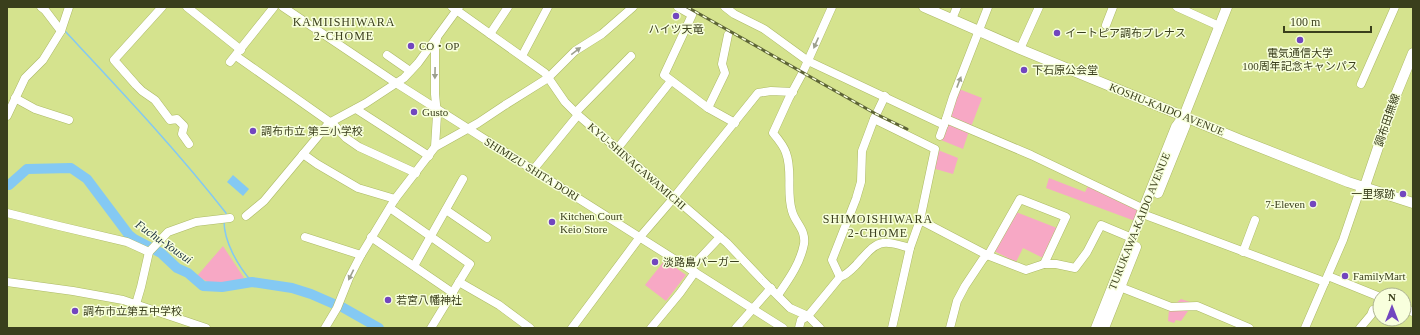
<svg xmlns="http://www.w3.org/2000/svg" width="1420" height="335" viewBox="0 0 1420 335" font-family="'Times New Roman','Noto Sans JP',serif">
<rect width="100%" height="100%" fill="#d5e38e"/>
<g fill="#f7a8c5">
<polygon points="959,89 982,98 971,127 948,118"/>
<polygon points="948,122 969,131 963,149 941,140"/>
<polygon points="938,150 958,158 953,174 932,168"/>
<polygon points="1049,178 1085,192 1088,186 1136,206 1135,209 1139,211 1135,221 1046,188"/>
<polygon points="1016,212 1057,228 1043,258 1023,248 1016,262 994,251"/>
<polygon points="223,246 244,278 231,282 208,282 197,276"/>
<polygon points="665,260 686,275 666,301 645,285"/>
<polygon points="1181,299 1190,302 1188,311 1181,321 1176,320 1174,323 1168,321 1169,309"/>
</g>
<polygon fill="#84c9f3" points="233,175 249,189 243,196 227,182"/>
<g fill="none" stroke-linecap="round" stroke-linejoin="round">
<g stroke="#84c9f3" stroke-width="1.5">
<path d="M65,31c55,59 111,118 161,182v2"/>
<path d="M224,221c0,21 14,45 28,61"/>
</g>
<g stroke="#84c9f3" stroke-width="10">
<polyline points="7,185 9,185 27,169 71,168 87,179 129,235 134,239 161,253 177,268 188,273 203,286 222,287 252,282 292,288 311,294 334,304"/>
<polyline points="342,307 379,328"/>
</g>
<g stroke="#adba66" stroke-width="9">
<g id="minor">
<polyline points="41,7 45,10 61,31"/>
<polyline points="162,7 114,60 136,85 142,91 155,100 170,120 177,119 184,126 182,134 189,144"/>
<polyline points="187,7 241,50"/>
<polyline points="283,7 396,83 783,328"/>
<polyline points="452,7 545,73 565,102 578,115 727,243 762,280 790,308 808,316 820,328"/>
<polyline points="678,7 692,15 664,75 708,108 735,123"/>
<polyline points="725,7 734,14 764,29 808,61 944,125"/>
<polyline points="1177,7 1219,26"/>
<polyline points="952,19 957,7"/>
<polyline points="1106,25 1113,7"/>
<polyline points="490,34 508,7"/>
<polyline points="1020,49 1039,7"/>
<polyline points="387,55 410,71"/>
<polyline points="236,56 334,125 346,138 359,147 416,173"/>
<polyline points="522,56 548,7"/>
<polyline points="230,62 274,7"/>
<polyline points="1361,84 1395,7"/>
<path d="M885,96l-11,23 -12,32 -1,31 -5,17 -24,61 8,17c7,-2 12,-8 17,-13 21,-24 23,-25 53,-16"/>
<polyline points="15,98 35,109 69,120"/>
<polyline points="708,108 725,73 722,64 728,35"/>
<polyline points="356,109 429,156"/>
<polyline points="576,112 631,56"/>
<polyline points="7,116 25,78 43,60 61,31 69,7"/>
<polyline points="874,119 935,149 920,220"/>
<polyline points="946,119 953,97 988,7"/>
<polyline points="940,136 946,119 1031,155 1144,209"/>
<polyline points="435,147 478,123 505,105 548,78 575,51 602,34 633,7"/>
<polyline points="617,149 671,81"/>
<polyline points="303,154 317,164 358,188 395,199"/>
<polyline points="533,170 578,115"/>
<polyline points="390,208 470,264 431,328"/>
<polyline points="446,210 487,238"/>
<polyline points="7,213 59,226 127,242 149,252"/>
<polyline points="246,216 264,201 329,123 366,103 404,78 418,63 459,7"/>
<polyline points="1148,216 1325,282"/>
<polyline points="305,237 361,255"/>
<polyline points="371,237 453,293"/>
<polyline points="1243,252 1255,220"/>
<polyline points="1044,264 1056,264 1075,268 1087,252 1101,225 1132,238"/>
<polyline points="414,266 463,179"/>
<polyline points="690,269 720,237"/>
<polyline points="1328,276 1380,297"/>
<polyline points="7,282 73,291 123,300 206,328"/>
<polyline points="459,282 499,305 530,328"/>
<polyline points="1120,287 1171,307 1197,306 1249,328"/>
<path d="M778,295c11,-16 22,-31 26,-51 2,-15 -9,-21 -12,-33 -6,-19 1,-40 -6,-58 -2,-7 -8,-14 -13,-20l16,-35 13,-24 30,-67"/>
<polyline points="136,304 141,287 149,252 168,232 196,222 230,218"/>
<polyline points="1404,308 1413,312"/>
<polyline points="325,328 337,308 349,278 361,255 395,199 435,147 437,115 435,94 435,46 437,38"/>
<polyline points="572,328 640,237 671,201 758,93 771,91 793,92"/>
<polyline points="651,328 680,293 695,272"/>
<polyline points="736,328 771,288"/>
<polyline points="799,328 801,320 808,316 840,277"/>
<polyline points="892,328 910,248 920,220 987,255 1026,270 1044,264 1066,217 1020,199 990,252 983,259 965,286 957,301 950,328"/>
<polyline points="1305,328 1343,240 1360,190 1363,187"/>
<polyline points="1360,328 1371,315 1373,310"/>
</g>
</g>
<g stroke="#adba66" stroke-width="11">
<g id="major">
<polyline points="924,7 1020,49 1241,140 1348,182 1413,203"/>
<polyline points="1363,187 1366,183 1395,97 1413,53"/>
<polyline points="1158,193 1185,126 1184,116"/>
<polyline points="1096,328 1176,127 1184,116 1227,7"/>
<polyline points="1104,328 1136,247"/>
</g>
</g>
<use href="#minor" stroke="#fff" stroke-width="8"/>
<use href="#major" stroke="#fff" stroke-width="10"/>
<g stroke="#5d6436" stroke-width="3">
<polyline id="rail" points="687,7 876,114 907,129"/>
</g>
<use href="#rail" stroke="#f8ffdd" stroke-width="1.5" stroke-dasharray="4.5" stroke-linecap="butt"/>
</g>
<defs><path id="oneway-solid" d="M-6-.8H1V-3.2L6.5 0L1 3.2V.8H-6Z"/></defs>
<g fill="#9c9f8e">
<use href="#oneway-solid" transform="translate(816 43) rotate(114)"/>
<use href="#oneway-solid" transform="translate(576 51) rotate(-37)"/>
<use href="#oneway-solid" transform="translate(435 73) rotate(91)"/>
<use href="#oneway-solid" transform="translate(959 82) rotate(-69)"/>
<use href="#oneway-solid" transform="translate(351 275) rotate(116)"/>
</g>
<g fill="#7246bf" stroke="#f8ffdd" stroke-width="1.5">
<circle cx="676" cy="16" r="4"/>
<circle cx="1057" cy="33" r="4"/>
<circle cx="1300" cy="40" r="4"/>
<circle cx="411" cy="46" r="4"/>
<circle cx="1024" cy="70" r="4"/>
<circle cx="414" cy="112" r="4"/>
<circle cx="253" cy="131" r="4"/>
<circle cx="1403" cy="194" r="4"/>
<circle cx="1313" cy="204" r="4"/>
<circle cx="552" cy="222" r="4"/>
<circle cx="655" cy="262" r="4"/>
<circle cx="1345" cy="276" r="4"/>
<circle cx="388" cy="300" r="4"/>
<circle cx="75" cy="311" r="4"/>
</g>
<g text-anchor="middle" stroke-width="3" stroke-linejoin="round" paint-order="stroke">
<g font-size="11" fill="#3a3f1c" stroke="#f8ffdd" text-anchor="start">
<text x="676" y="33" text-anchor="middle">ハイツ天竜</text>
<text x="1065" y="37">イートピア調布プレナス</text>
<text x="419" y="50">CO・OP</text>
<text x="1300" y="57" text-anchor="middle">電気通信大学<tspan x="1300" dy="13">100周年記念キャンパス</tspan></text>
<text x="1032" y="74">下石原公会堂</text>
<text x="422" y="116">Gusto</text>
<text x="261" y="135">調布市立 第三小学校</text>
<text x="1395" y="198" text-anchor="end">一里塚跡</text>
<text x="1305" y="208" text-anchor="end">7-Eleven</text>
<text x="560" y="220">Kitchen Court<tspan x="560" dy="13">Keio Store</tspan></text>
<text x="663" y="266">淡路島バーガー</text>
<text x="1353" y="280">FamilyMart</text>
<text x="396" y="304">若宮八幡神社</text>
<text x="83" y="315">調布市立第五中学校</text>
</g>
<g font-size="11" fill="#3a3f1c" stroke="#f8ffdd">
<text transform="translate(1167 109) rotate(22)" y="4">KOSHU-KAIDO AVENUE</text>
<text transform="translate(1387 120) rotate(-71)" y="4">調布田無線</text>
<text transform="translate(637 166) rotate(41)" y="4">KYU-SHINAGAWAMICHI</text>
<text transform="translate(532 169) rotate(32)" y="4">SHIMIZU SHITA DORI</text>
<text transform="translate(1139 221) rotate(-68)" y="4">TURUKAWA-KAIDO AVENUE</text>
</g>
<g font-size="12" letter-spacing="1" fill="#3a3f1c" stroke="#f8ffdd">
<text x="344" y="26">KAMIISHIWARA<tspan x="344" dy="14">2-CHOME</tspan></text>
<text x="878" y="223">SHIMOISHIWARA<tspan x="878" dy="14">2-CHOME</tspan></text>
</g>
<g font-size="12" font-style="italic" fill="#203543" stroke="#f8ffdd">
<text transform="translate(164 242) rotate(35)" y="4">Fuchu-Yousui</text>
</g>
</g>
<rect width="1420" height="335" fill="none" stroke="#3a3f1c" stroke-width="16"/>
<g transform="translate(1392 307)"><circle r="19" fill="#f8ffdd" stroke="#acb290"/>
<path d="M0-3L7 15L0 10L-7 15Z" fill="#7246bf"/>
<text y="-6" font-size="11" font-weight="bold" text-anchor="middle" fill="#3a3f1c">N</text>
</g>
<path d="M1284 26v6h87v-6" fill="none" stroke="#3a3f1c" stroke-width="2"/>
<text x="1290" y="26" font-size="12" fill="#3a3f1c" stroke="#f8ffdd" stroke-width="3" paint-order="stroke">100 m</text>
</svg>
